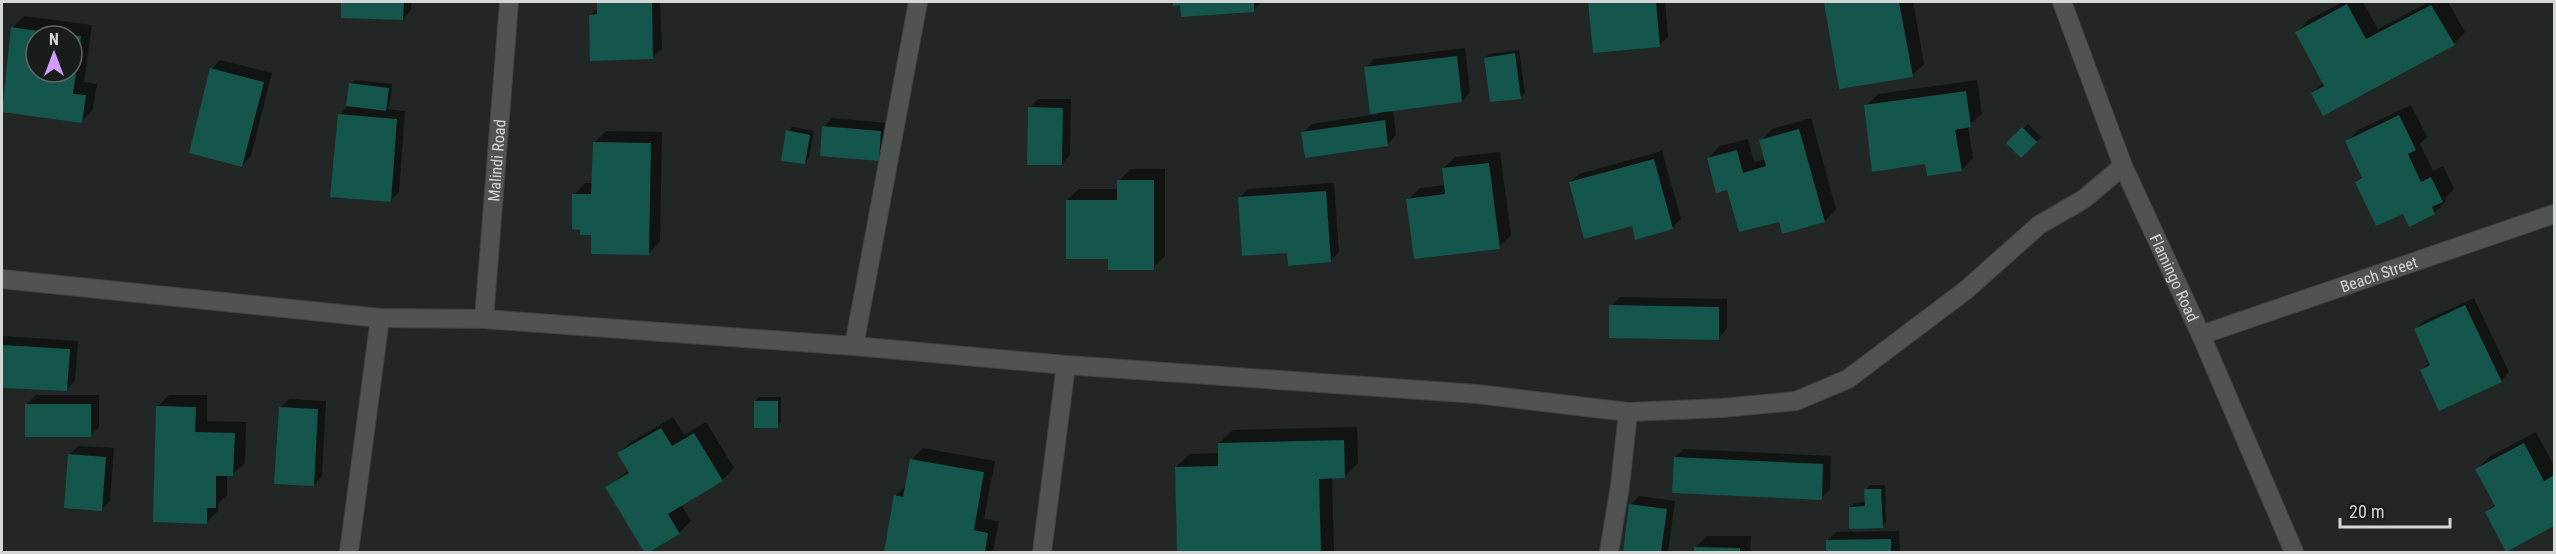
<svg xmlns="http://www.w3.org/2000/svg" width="2556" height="554" viewBox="0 0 2556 554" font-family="'Roboto Condensed',sans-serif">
<rect width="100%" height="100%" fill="#222625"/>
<g fill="#0007" fill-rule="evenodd">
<polygon points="343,2 412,2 411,10 403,19 342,17"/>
<polygon points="598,2 660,2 662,49 653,57 591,15 599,7"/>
<polygon points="1174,2 1262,2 1254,10 1174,4"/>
<polygon points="1589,2 1665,2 1668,37 1659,45 1594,52"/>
<polygon points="1827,2 1913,2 1924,64 1912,75 1826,3"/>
<polygon points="2343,2 2363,2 2378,29 2429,2 2448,2 2465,32 2454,44 2312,93 2324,82 2297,32 2308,20"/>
<path d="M24,16l68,9 -8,57 13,2 -4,25 -11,12 -80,-10 10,-83zM36,36h36v36h-36z"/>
<polygon points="1465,48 1470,92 1462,101 1393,109 1396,135 1388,144 1303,132 1312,124 1378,114 1366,68 1374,59"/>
<polygon points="1519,50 1525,93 1520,97 1485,58 1489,54"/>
<polygon points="220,60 272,73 251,156 242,165 212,69"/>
<polygon points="355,80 392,84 390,105 386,109 405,111 399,192 390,201 339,115 348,106 351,84"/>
<polygon points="1977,80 1982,114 1968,126 1973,158 1961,170 1927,162 1866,106 1878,94"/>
<polygon points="1038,99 1071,99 1070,155 1062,164 1029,108"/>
<polygon points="2411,105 2427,137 2420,144 2433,171 2443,166 2454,189 2445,198 2446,201 2434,213 2403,212 2356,182 2363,176 2347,142 2358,130"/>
<polygon points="832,118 889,123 887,151 878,160 824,127"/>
<polygon points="1811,118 1836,209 1825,221 1781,220 1728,188 1708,158 1720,146 1748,139 1754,162 1766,159 1761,141 1772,129"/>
<polygon points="2028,124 2041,137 2021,156 2008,143"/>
<polygon points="792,127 814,131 809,158 805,163 788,131"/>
<polygon points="606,131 662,132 660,241 649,253 581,229 574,195 585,183 593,183 594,143"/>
<polygon points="1662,151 1681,219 1672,228 1633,224 1570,182 1579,174"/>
<polygon points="1500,152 1511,235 1499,247 1408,200 1420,188 1445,185 1443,169 1455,157"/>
<polygon points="1130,169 1165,169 1165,256 1153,268 1109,257 1067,200 1079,189 1119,189 1119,181"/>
<polygon points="1334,183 1339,252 1330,261 1288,251 1239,198 1248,189"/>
<polygon points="1620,297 1727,299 1727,329 1718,338 1611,306"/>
<polygon points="2474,298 2509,372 2501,381 2421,370 2430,362 2415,330 2424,321"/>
<polygon points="2,336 78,341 75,381 66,390 2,386"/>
<polygon points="36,395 99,395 99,427 90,435 27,404"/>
<polygon points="169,395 207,395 207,421 246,422 245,463 233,474 227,474 227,495 218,504 218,511 206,523 157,407"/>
<polygon points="759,397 781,397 781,422 777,426 755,402"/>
<polygon points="289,399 326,401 322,476 314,485 281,407"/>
<polygon points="673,417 684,435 706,422 734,468 722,480 681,504 691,521 679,533 645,552 607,488 629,470 619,453 631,442"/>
<polygon points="1357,427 1358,463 1344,477 1332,477 1334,552 1178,552 1176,467 1190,454 1219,453 1219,443 1233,430"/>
<polygon points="2536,432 2554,466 2554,525 2507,550 2487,512 2495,504 2477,469 2489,457"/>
<polygon points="78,446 114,448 110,501 101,510 70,454"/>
<polygon points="923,448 995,461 984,519 999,521 993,552 885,552 895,496 907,485 911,460"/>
<polygon points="1684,449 1831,456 1830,490 1821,498 1675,457"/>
<polygon points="1870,485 1885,485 1886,522 1882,526 1850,507 1855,503 1866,502 1866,490"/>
<polygon points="1639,496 1675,501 1668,552 1624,552 1630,505"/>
<polygon points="1899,531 1900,552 1825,552 1828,550 1827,541 1836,532"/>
<polygon points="1707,536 1751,536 1750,551 1786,552 1695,552 1695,548"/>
</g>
<g fill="#14554c">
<polygon points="341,2 404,2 403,20 341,18"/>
<polygon points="597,2 652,2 653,59 590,61 589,15 597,14"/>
<polygon points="1173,2 1254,2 1254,12 1181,17 1180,5 1173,6"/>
<polygon points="1588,2 1656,2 1660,47 1593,53"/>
<polygon points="1831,2 1899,2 1913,77 1839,89 1824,3"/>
<polygon points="2347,4 2366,39 2431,5 2455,45 2323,116 2311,93 2324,86 2295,32"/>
<polygon points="11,27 66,35 36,36 36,72 72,72 72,35 81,36 73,94 86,95 82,123 2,112"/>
<polygon points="1515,53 1521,99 1490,102 1484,58"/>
<polygon points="1457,56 1462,102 1370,114 1364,67"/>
<polygon points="210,68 264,82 242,167 189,153"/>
<polygon points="349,83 389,88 386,111 346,106"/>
<polygon points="1966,91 1971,127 1955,130 1962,171 1927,176 1925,164 1872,172 1864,105"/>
<polygon points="1028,107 1063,108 1062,165 1027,165"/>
<polygon points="338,114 397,119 391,202 330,197"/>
<polygon points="2399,115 2416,150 2408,154 2421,182 2431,177 2443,202 2432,207 2435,214 2409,227 2403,214 2376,226 2355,182 2362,178 2345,141"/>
<polygon points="1385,120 1388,146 1305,158 1301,132"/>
<polygon points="822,126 881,131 879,161 820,156"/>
<polygon points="2022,127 2037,142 2021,158 2006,143"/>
<polygon points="1799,129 1825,222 1782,234 1779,222 1739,232 1727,190 1716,193 1707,158 1737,150 1743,173 1766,166 1759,140"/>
<polygon points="786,130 810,135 805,164 781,161"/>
<polygon points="593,142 651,143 649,255 591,254 591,235 580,235 580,230 572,229 572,194 591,194"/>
<polygon points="1654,159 1673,229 1635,240 1632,226 1584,239 1569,182"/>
<polygon points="1489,163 1500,249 1414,259 1406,199 1445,194 1442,168"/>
<polygon points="1117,180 1154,180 1154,270 1108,270 1108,259 1066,259 1066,200 1117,200"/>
<polygon points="1326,191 1331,262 1288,266 1287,253 1242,256 1238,197"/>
<polygon points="1609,305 1719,307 1719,340 1609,338"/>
<polygon points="2465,305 2502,382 2439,411 2420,370 2430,365 2414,329"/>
<polygon points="2,345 70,349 67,391 2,388"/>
<rect x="754" y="401" width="24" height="27"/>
<rect x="25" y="404" width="66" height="33"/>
<polygon points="156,406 196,407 195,432 235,433 233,476 216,476 216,508 207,508 207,524 153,522"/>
<polygon points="279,407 318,409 314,486 274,484"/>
<polygon points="661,428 672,446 694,433 723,481 668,514 680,534 649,552 644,552 605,487 629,473 617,453"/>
<polygon points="1344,440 1345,478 1319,479 1321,552 1177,552 1175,467 1218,466 1218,443"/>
<polygon points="2524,443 2544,481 2554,475 2554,526 2506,552 2485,512 2495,506 2475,469"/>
<polygon points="68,454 106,457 102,511 64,508"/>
<polygon points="1674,457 1823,464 1822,500 1672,493"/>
<polygon points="910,459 984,472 974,530 988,533 985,552 884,552 894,495 903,497"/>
<polygon points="1864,489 1881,489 1883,528 1849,529 1849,507 1865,506"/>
<polygon points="1629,504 1667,509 1661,552 1623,552"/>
<polygon points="1891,539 1891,552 1826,552 1826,540"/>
<polygon points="1694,547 1740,548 1740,552 1694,552"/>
</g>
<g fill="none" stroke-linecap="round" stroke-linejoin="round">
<g stroke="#3f4342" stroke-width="20">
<g id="street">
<path id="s1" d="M2062,2l61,164 78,169 93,217"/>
<polyline points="2,279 380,318 484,319 854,346 1066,365 1477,394 1628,412 1722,408 1796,401 1848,379 1966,290 2039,225 2084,199 2123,166"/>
<path id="s2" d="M484,319l25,-317"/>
<path id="s3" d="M2201,335l353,-121"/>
<polyline points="854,346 918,2"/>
<polyline points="349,552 380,318"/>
<polyline points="1042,552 1066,365"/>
<polyline points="1609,552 1620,486 1628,412"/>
</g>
</g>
<use href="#street" stroke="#4f5453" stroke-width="18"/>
</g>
<g text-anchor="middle" stroke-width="4.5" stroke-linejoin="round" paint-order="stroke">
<g font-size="16" fill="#d4d7d6" stroke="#181c1b">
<text dy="6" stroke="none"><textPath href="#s2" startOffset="159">Malindi Road</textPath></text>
<text dy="6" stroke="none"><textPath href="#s3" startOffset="188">Beach Street</textPath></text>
<text dy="6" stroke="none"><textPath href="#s1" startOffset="298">Flamingo Road</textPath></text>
</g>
</g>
<rect width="2556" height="554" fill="none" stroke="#d4d7d6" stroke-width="6"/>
<g transform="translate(54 54)"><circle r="28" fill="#181c1b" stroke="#636766" stroke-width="1.5"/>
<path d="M0-4.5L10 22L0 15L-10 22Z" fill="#d29dfd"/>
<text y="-9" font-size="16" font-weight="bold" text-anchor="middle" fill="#d4d7d6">N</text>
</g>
<path d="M2340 518v9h110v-9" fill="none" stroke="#d4d7d6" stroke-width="3"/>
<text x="2349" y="518" font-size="18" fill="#d4d7d6" stroke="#181c1b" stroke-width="4.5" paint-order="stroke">20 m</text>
</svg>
